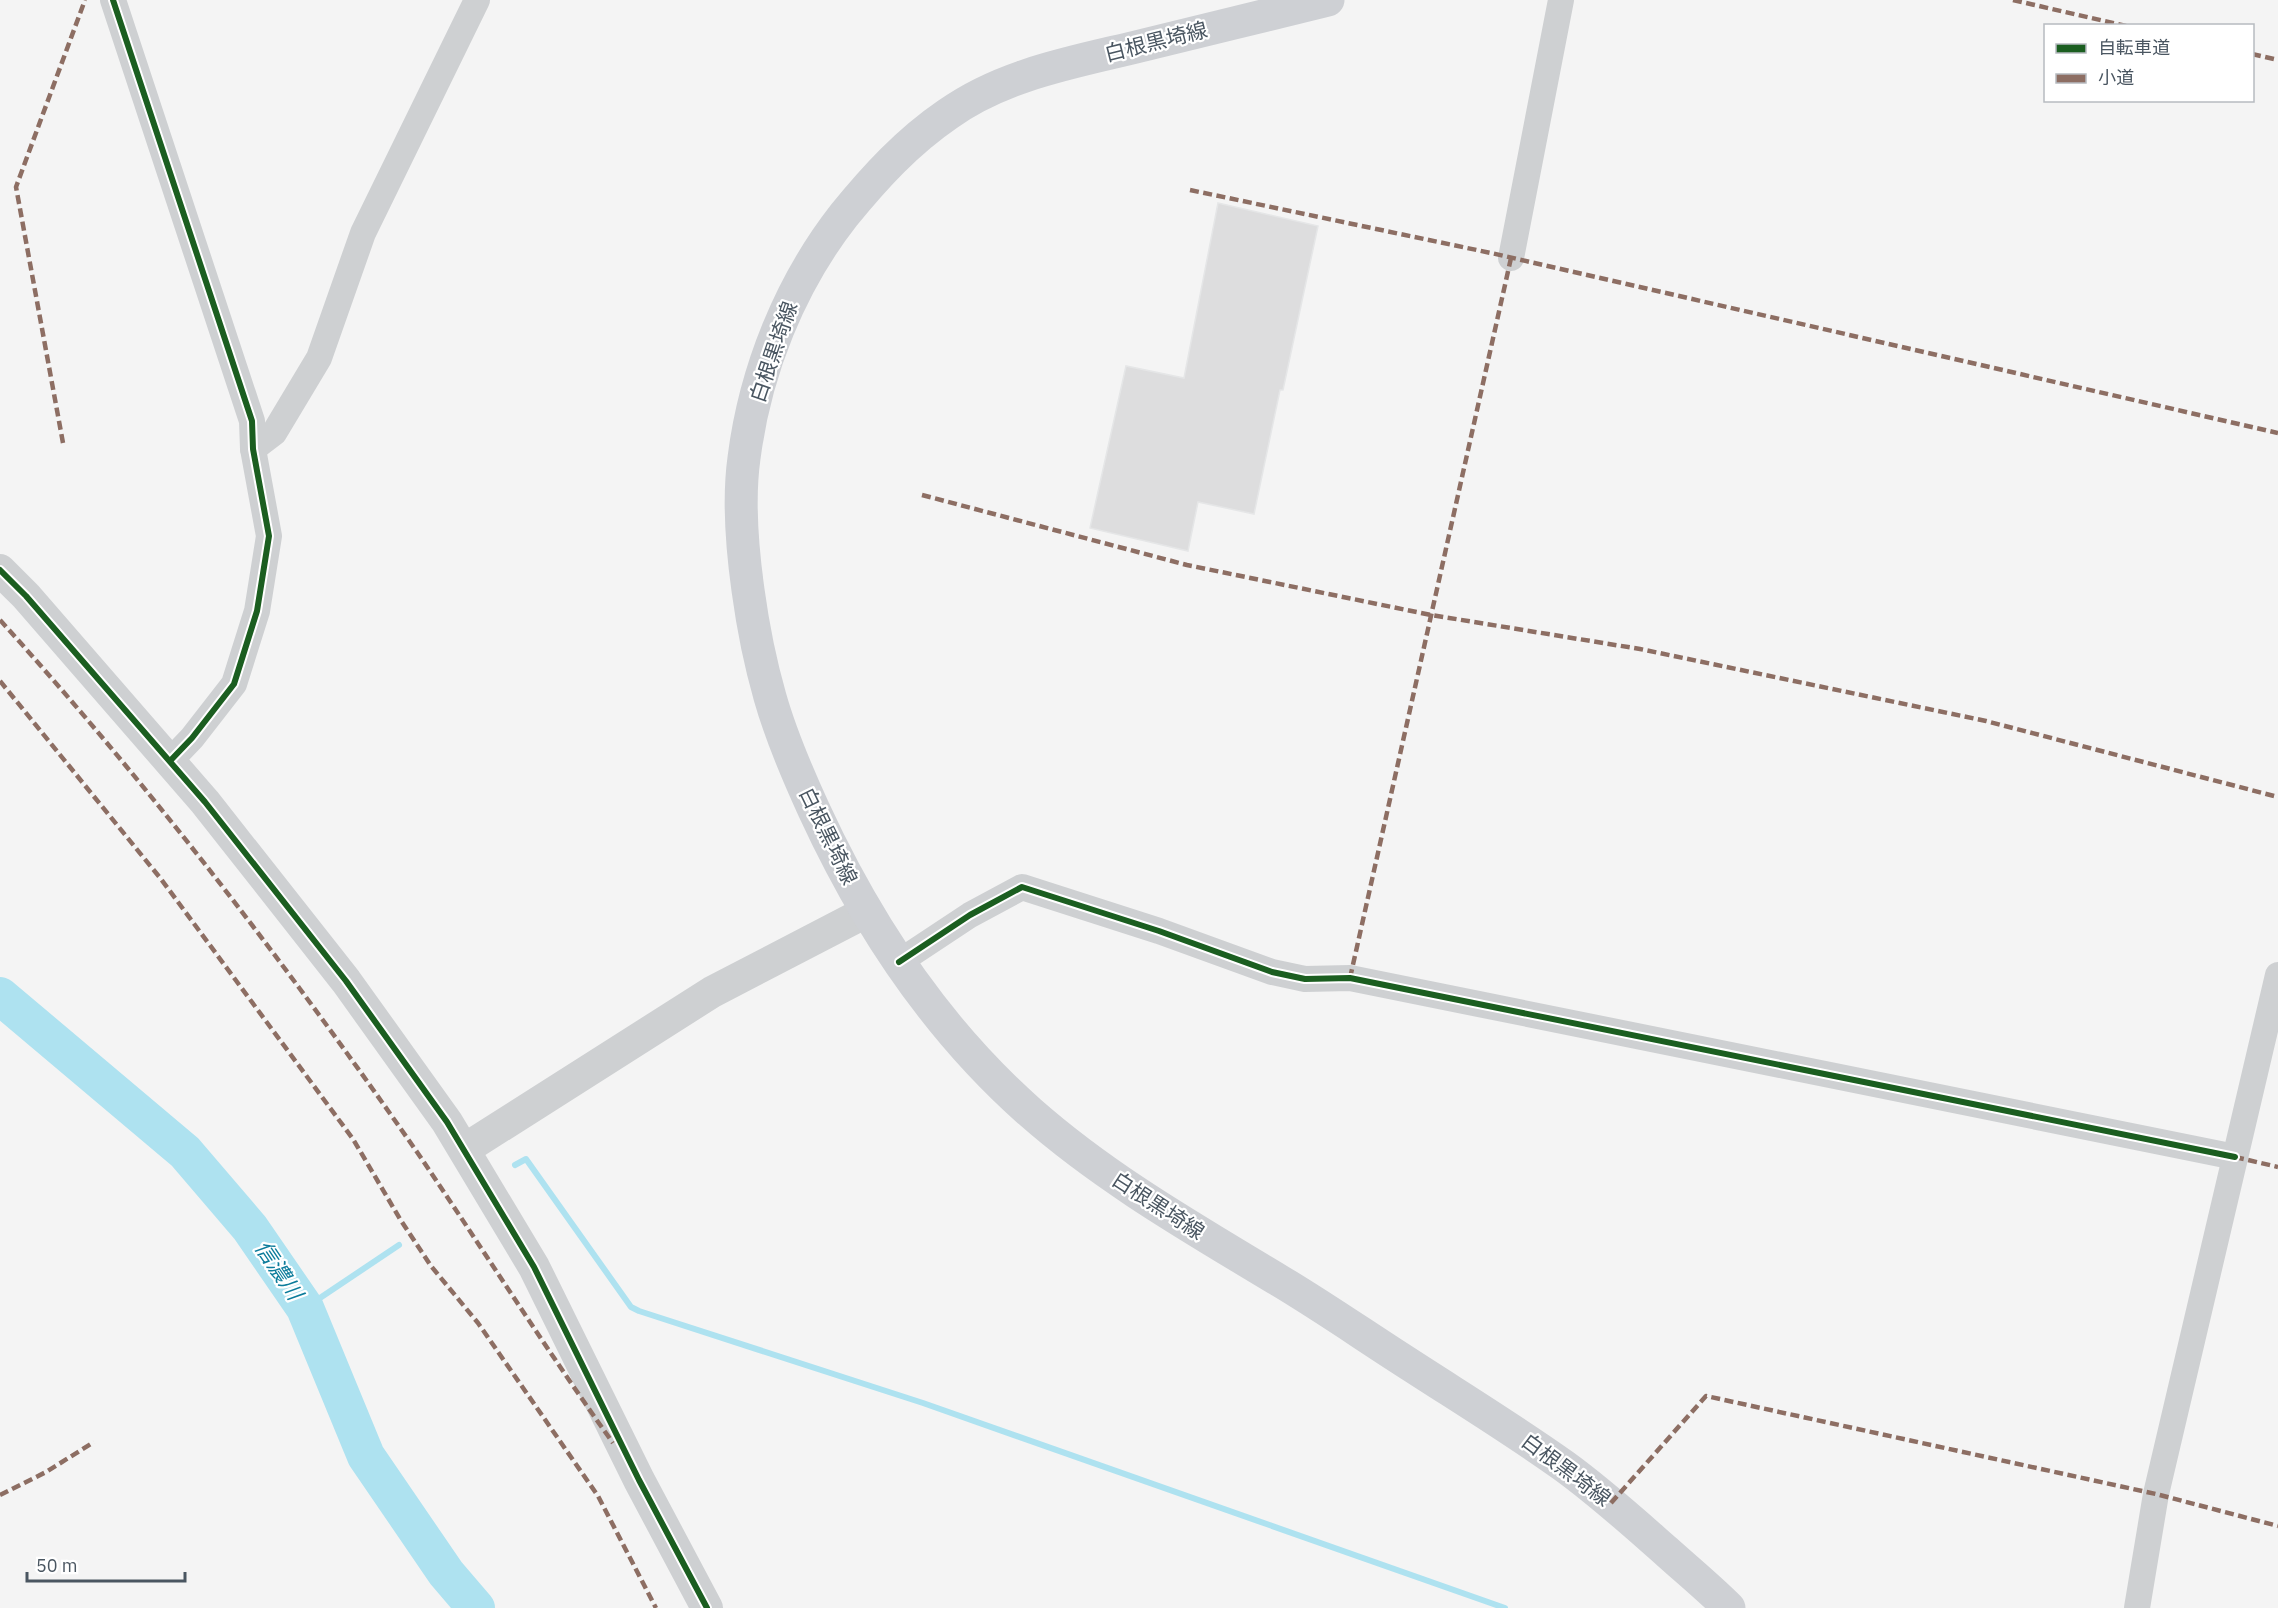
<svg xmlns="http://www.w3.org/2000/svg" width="2278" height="1608" viewBox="0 0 2278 1608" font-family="'IBM Plex Sans','Noto Sans JP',sans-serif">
<rect width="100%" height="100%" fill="#f4f4f4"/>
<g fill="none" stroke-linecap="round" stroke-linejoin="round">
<g stroke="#aee2f0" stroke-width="6">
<polyline points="515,1165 526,1159 631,1307 639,1311 923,1403 1505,1608"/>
<polyline points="305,1308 399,1245"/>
</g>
<polyline stroke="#aee2f0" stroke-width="38" points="0,996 185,1152 250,1228 305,1308 366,1456 446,1573 476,1608"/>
</g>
<polygon fill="#ddddde" stroke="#e5e6e7" stroke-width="1.5" points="1218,203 1318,226 1283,390 1280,390 1254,514 1198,502 1188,551 1090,528 1126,366 1184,378"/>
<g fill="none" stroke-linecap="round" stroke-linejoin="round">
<g stroke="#ced0d2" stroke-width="26">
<polyline points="113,0 252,421 253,449 269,536 257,611 234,684 192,738 170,761"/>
<polyline points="1511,258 1561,0"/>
<polyline points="253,449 274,433 319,358 363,233 477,0"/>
<polyline points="899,962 970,915 1022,887 1159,931 1272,972 1305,979 1350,978 2235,1157"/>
<polyline points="2137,1608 2156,1494 2278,975"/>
</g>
<g stroke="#ced0d2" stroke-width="32">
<polyline points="0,570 26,596 205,802 346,981 447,1122 534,1267 639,1480 707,1608"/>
<polyline points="465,1149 712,992 866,912"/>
</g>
<path stroke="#ced0d4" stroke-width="33" d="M1328,0c-63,15 -125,31 -188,46 -66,16 -136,28 -192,68 -41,28 -73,63 -104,101 -54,69 -89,156 -100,243 -6,43 -2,89 4,132 5,37 12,72 22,107 11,39 27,76 44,113 52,113 122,219 216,302 76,67 164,117 250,169 45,27 88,57 132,85 51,33 103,65 152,100 36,26 69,56 102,85 21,19 43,37 63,57"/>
<g stroke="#8d6e63" stroke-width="4.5" stroke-dasharray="9 4.5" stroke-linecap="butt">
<polyline points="2013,0 2126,26"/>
<polyline points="2252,54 2278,60"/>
<polyline points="1190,190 1491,253 2278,433"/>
<polyline points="63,443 16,187 85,0"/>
<polyline points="922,495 1187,565 1431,615 1640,649 1986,721 2278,797"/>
<path d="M0,620c151,167 288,347 417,532 66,97 128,196 196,291"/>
<polyline points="0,681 161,879 353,1139 400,1219 431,1266 478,1323 598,1496 656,1608"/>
<polyline points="1350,978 1511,258"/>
<polyline points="2235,1157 2278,1167"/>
<polyline points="0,1495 46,1472 94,1442"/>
<polyline points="1611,1503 1706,1396 2156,1494 2278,1526"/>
</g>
<g stroke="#fff" stroke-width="10">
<g id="cycleway">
<polyline points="113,0 252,421 253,449 269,536 257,611 234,684 192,738 170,761"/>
<polyline points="0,570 26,596 205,802 346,981 447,1122 534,1267 639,1480 707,1608"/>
<polyline points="899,962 970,915 1022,887 1159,931 1272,972 1305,979 1350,978 2235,1157"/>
</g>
</g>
<use href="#cycleway" stroke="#1b5e20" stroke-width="6"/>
</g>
<g text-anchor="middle" stroke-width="4.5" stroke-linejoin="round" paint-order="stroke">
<g font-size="21" fill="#4a5661" stroke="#fff">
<text transform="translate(1156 42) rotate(-14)" y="7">白根黒埼線</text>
<text transform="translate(774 352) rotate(-71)" y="7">白根黒埼線</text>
<text transform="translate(828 836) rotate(64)" y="7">白根黒埼線</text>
<text transform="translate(1158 1206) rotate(33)" y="7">白根黒埼線</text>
<text transform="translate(1566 1470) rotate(37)" y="7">白根黒埼線</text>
</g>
<g font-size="22" font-style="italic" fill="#0c7c9b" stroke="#fff">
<text transform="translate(279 1270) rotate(56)" y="8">信濃川</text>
</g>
</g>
<rect x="2044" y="24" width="210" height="78" fill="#ffffff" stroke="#b7bbc0" stroke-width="1.5"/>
<rect x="2056" y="44" width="30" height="9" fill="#1b5e20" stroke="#b7bbc0" stroke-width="1.5"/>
<text x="2098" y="54" font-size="18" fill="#4a5661">自転車道</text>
<rect x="2056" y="74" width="30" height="9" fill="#8d6e63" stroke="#b7bbc0" stroke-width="1.5"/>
<text x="2098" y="84" font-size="18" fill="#4a5661">小道</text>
<path d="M27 1572v9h158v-9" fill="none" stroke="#4a5661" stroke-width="3"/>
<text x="36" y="1572" font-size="18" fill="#4a5661" stroke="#ffffff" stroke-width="4.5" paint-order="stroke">50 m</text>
</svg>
